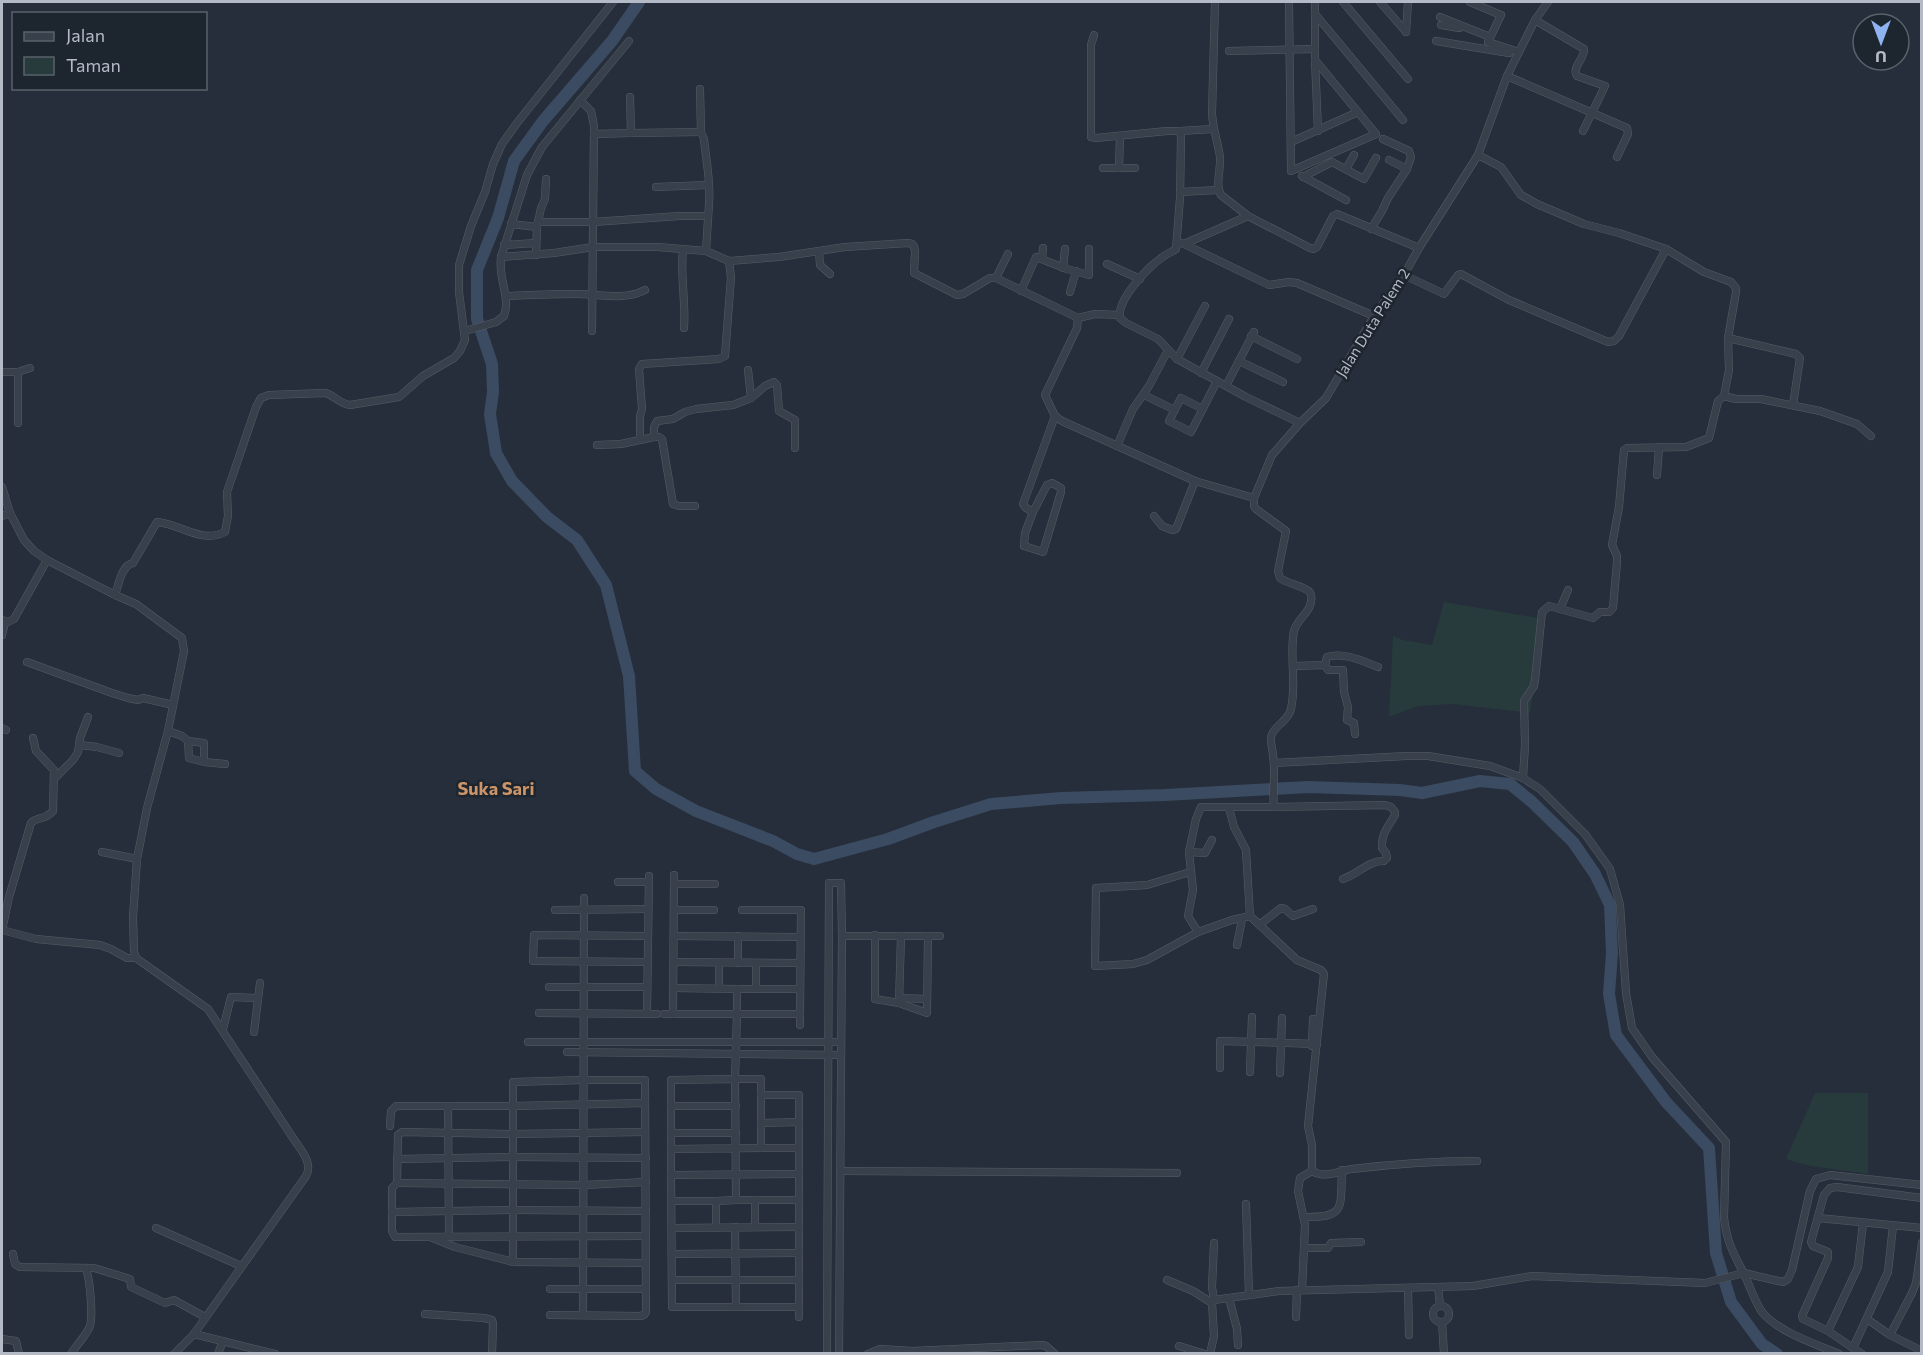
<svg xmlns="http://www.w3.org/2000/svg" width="1923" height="1355" viewBox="0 0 1923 1355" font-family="Commissioner,sans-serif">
<rect width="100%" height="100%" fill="#252e3a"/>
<g fill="#273b3c">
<polygon points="1444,602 1544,619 1530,713 1453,704 1418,706 1389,717 1393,636 1403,640 1432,645"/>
<polygon points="1815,1093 1868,1093 1868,1174 1810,1166 1786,1159"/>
</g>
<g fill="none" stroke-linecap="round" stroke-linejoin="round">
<polyline stroke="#3b4b62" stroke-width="12" points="639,2 612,41 543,121 514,161 498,218 477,270 477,319 492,364 493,392 490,414 496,453 512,481 547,517 577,540 606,585 629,676 635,771 656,789 696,811 773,841 797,854 814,859 888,839 934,822 991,804 1061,798 1165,795 1308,787 1400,790 1422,793 1480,781 1510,784 1532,802 1573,842 1595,874 1610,905 1612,953 1609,994 1616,1035 1666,1102 1709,1148 1716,1253 1731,1302 1762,1344 1777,1354"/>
<g stroke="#565d68" stroke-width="8">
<g id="minor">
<path d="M1215,2l-3,112c1,15 6,29 8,43 1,13 -5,27 1,38l27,21 62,32 4,1 3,-2 16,-31 4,-2 82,34"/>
<polyline points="1289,2 1291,171 1376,134 1315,60"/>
<polyline points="1315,2 1315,60 1318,131"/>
<polyline points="1343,2 1408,79"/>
<polyline points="1380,2 1406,32"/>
<polyline points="1470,2 1501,15 1488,42 1519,52"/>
<polyline points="1315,14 1403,120"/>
<polyline points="1440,17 1490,37"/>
<path d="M1535,20l49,29c1,10 -13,18 -7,27l28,10 -22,45"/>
<polyline points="1441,25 1459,28"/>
<polyline points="1406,32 1408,2"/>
<path d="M1094,35l-3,10v92l5,1 71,-7h13l1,7 -1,60 -4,51c-4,3 -8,4 -12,7 -16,11 -47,43 -44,62l6,5 32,16 19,20 69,38 54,26"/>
<polyline points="1436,41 1509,53"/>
<polyline points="1229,51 1315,49"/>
<polyline points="1507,76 1627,128 1628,134 1617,157"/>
<path d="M700,89l1,43 3,7c2,21 7,44 5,65 -1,16 -2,31 -3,47"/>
<polyline points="630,97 631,133 701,132"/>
<polyline points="580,100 591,111 594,126 592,331"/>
<polyline points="1180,131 1213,129"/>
<polyline points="594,134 631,133"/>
<polyline points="1291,142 1358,112"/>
<polyline points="1478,155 1501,167 1521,195 1537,204 1584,224 1619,233 1666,249 1704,272 1731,282 1736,288 1736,292 1728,338 1796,354 1800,358 1793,405"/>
<polyline points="1389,160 1407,169"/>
<polyline points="1103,168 1119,168 1120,136"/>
<polyline points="1119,168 1135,168"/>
<polyline points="1346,169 1354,155"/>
<polyline points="1302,176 1346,200"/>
<polyline points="1303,177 1332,162 1364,179 1376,158"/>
<polyline points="656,187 708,185"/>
<polyline points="1180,192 1218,190"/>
<polyline points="538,222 593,222 679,216 707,216"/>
<polyline points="511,224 537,227"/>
<polyline points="1371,229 1382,211 1388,198 1407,169 1411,157 1409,151 1383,139"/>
<polyline points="1181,243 1184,244 1248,216"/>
<polyline points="1184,244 1269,285 1289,282 1297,283 1374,316"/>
<polyline points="504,245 536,243"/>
<path d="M683,250c-3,25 3,51 1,78"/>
<polyline points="819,251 820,265 830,274"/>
<polyline points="536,255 537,227 541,208 545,199 546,179"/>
<polyline points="501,257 527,175 542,147 629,41"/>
<polyline points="1042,259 1043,248"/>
<polyline points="1107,264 1140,279"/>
<polyline points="1063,268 1065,249"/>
<polyline points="1404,275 1444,294 1458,275 1461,274 1509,300 1608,342 1614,341 1619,336 1666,249"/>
<polyline points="996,278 1008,254"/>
<polyline points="1021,291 1036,257 1067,269 1089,275 1089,249"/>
<polyline points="1070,292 1076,271"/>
<path d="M506,296c23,-1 47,-2 70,-2 23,0 48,7 69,-4"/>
<polyline points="1078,318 1095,314 1119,315"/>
<path d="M465,331l31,-9 8,-6c7,-19 -6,-36 -3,-59l53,-4 39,-6h65l48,4 23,10 50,-4 66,-10 63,-4 4,1 2,2 1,6 -1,21 43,22 6,-1 27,-16h6l82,40 -1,10 -32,67 10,21 7,5 133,60 59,17"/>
<polyline points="1251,336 1297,359"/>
<polyline points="1728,338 1729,370 1724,396 1736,399 1761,399 1820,411 1857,424 1871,436"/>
<polyline points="1177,359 1205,306"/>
<polyline points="1239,361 1283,382"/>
<polyline points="748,370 751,398"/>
<polyline points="2,372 18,372 30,368"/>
<polyline points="1201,373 1229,319"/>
<polyline points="1226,386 1254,332"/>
<polyline points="1146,396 1175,410"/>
<polyline points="1203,409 1181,398 1169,421 1191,432 1217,381"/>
<polyline points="18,423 18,372"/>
<polyline points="654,437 659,437 662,439 673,504 679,506 695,506"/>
<polyline points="640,439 640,416 642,409 639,369 642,364 719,359 725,356 731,277 729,261"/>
<polyline points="597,445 621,444 654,437 654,427 657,421 673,419 685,412 696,409 733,405 751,398 765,386 774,382 777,385 779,411 795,420 795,448"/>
<polyline points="1117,446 1133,409 1149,386 1168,350"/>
<polyline points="1657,475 1659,447"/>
<path d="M2,487l8,26 14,27 10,11 13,9 68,35 21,9 46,34 2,13 -16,80 -21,77 -10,51 -4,58 1,34 2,7 72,51 87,132c7,10 18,23 11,35l-112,158 -20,20"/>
<polyline points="1033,512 1047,485 1052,483 1061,488 1061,492 1043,552 1024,546 1025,533 1033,512 1026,508 1023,504 1055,416"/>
<polyline points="2,516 10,513"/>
<polyline points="1154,516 1162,526 1172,530 1176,529 1195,481"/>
<path d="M115,595c4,-11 6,-29 18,-32l24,-41c24,2 44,22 68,10l3,-16 -1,-24 29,-85 5,-9 8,-3 56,-2c9,2 15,11 25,12l49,-8 24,-21 31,-18 6,-7 5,-11 -6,-48v-27l12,-39 14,-34 8,-28 9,-20 15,-21 96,-121"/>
<polyline points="1560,609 1568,590"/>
<polyline points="2,620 8,622 14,619 47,560"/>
<polyline points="2,635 5,622"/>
<polyline points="27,662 112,693 128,698 138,700 143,698 173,705"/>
<path d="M1325,665l2,-8c17,-5 35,4 51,10"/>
<polyline points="1294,666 1325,665 1328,670 1343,670 1344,692 1348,707 1347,720 1354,723 1355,734"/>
<polyline points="2,728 6,730"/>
<polyline points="168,731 182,736 188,741 204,743 204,762 225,764"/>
<path d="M33,738l3,13 18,19 -1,41c-7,9 -17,6 -22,12l-22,74 -7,33 34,9 64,6 11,4 16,9h9"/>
<polyline points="188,741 189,758 204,762"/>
<polyline points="80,745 97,747 119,753"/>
<path d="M1274,763l132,-7h22l62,10 33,12 17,11 45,45 25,35 10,36 6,88 6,35 20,29 74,85 -2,76c3,25 9,34 20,56 6,12 10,26 18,38 16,20 54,32 77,42"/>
<polyline points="55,778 73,760 78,752 80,738 88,717"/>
<polyline points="1523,778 1525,745 1524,701 1534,686 1535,680 1542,612 1549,606 1593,618 1600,612 1609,612 1613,608 1617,562 1617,556 1612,545 1619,507 1624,450 1627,448 1686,447 1709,438 1718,401 1724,396"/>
<path d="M1274,807l111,-2 6,2 4,5v3c-7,12 -14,19 -13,33l4,5 1,5 -3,3c-17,0 -25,13 -41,18"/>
<polyline points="1229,808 1234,827 1246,850 1250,916 1297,960 1321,970 1324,974 1308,1126 1312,1145 1312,1171 1300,1178 1298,1191 1305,1225 1302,1290"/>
<polyline points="102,852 137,859"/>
<polyline points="1189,852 1205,853 1212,840"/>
<polyline points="1190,872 1147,885 1096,888 1095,966 1133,964 1147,960 1198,932 1232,920 1250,916"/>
<polyline points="618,882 648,882"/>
<polyline points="674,884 715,884"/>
<polyline points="555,910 648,909"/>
<polyline points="675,910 714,910"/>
<polyline points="742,910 801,910 800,1014"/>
<polyline points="1259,925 1281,908 1285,909 1293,916 1313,909"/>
<path d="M1198,932l-10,-16 5,-26 -4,-38 7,-33 5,-12h73c-2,-17 2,-34 -1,-51 0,-6 -4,-17 -1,-22 5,-10 16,-13 19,-25 6,-27 -2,-54 3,-78 3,-13 20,-20 17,-36 -1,-8 -24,-11 -31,-17l-2,-7 8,-40 -30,-22 -2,-3v-8l18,-43 28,-32 26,-25 48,-82 30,-41 15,-27 59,-93 29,-79 28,-56 13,-18"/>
<polyline points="875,935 875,999 899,1003"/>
<polyline points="674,936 800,937"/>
<polyline points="842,936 940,936"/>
<polyline points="901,936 899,1003 927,1013 928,936"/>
<polyline points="1237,945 1242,919"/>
<polyline points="647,962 533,961 534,935 648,936"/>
<polyline points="674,962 800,963"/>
<polyline points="719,963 719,988"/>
<polyline points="738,963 738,936"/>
<polyline points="549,987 647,987"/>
<polyline points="674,988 737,989 737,1014 800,1014 800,1025"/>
<polyline points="756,988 756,963"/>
<polyline points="737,989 800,989"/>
<polyline points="899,998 927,999"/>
<polyline points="539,1013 657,1014"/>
<polyline points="647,1013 649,876"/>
<polyline points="664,1014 737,1014 735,1079 761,1079 761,1095"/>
<polyline points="673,1014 674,875"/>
<polyline points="223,1029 231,997 258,998"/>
<polyline points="254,1032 260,983"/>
<polyline points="528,1042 840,1042"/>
<polyline points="1312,1046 1313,1019"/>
<polyline points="567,1052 841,1055"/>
<polyline points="1220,1068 1220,1041 1317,1044"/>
<polyline points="1250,1072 1252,1017"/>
<polyline points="1280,1073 1282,1018"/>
<polyline points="448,1106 449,1236"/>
<polyline points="671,1106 736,1106"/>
<polyline points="761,1123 799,1122"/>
<polyline points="390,1126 391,1111 396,1106 513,1106 645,1103"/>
<polyline points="645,1132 512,1134 402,1132 398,1135 397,1183 392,1188 392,1231 395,1237 646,1236"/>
<polyline points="671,1133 736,1133"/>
<polyline points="761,1148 671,1149 671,1080 735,1079 736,1200 799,1200"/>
<polyline points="799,1148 761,1148 761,1095 799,1095 799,1317"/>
<polyline points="671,1149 671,1175"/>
<polyline points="397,1159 513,1157 646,1158"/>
<polyline points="840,1171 1177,1173"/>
<path d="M1312,1171c13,8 25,0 40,-2 42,-5 83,-8 125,-8"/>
<polyline points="799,1174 671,1175 672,1307 799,1307"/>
<polyline points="397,1183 584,1185 646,1182"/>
<polyline points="755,1200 755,1227"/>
<polyline points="672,1201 716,1201 716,1228"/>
<polyline points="716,1201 736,1200"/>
<polyline points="1246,1204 1249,1294"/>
<polyline points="392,1212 513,1210 646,1211"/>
<path d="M1304,1217c43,1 36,-10 38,-47"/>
<polyline points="1818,1218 1922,1228"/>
<polyline points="735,1227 736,1307"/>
<polyline points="156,1228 241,1266"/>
<polyline points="672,1228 799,1227"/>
<polyline points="430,1237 455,1247 513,1262 646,1263"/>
<polyline points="1214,1243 1212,1287 1214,1300"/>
<polyline points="1922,1243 1916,1283 1912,1293 1890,1335 1922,1351"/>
<polyline points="1304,1248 1328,1248 1331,1243 1361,1242"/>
<polyline points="13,1254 15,1264 20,1267 94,1268 130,1279 131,1287 165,1303 174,1300 205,1317"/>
<polyline points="672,1254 799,1253"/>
<polyline points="513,1262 513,1082 584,1080 645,1080 646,1312 644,1315 640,1316 550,1315"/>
<polyline points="672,1280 799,1280"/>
<polyline points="1167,1280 1193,1291 1212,1303"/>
<polyline points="1438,1287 1440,1305"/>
<polyline points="1408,1288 1409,1335"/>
<polyline points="550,1289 646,1289"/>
<polyline points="1229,1298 1237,1329 1238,1345"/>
<circle cx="1441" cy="1314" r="8"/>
<polyline points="425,1314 484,1318 492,1320 493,1323 492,1354"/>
<polyline points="583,1315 584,898"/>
<polyline points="1296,1317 1297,1290"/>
<polyline points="1867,1319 1890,1335"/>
<polyline points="1442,1322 1444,1354"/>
<polyline points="1828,1331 1858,1267 1863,1223"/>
<polyline points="194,1334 275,1354"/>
<polyline points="2,1339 16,1341 19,1354"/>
<polyline points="1179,1346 1205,1354"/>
<polyline points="1853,1348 1888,1272 1893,1226"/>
<path d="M71,1354c6,-10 15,-18 19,-28 3,-11 0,-47 -4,-57"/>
<polyline points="218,1354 223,1341"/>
<polyline points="827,1354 829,883 841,883 842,936 839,1354"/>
<polyline points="868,1354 880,1349 913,1351 1042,1345 1046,1346 1055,1354"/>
<polyline points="1210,1354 1214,1336 1212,1303 1214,1300 1279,1291 1473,1286 1532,1276 1705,1283 1744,1273 1783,1282 1788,1279 1792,1270 1810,1191 1816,1179 1830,1175 1922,1185"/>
<polyline points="1862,1354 1828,1331 1803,1319 1802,1316 1828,1258 1828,1252 1813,1246 1811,1242 1824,1195 1830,1188 1837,1187 1922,1198"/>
</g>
</g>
<use href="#minor" stroke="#38404b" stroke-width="7"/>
</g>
<g text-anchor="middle" stroke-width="5" stroke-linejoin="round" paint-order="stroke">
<g font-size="15" fill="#b4bac6" stroke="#1d252f">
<text transform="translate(1373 323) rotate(-58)" y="5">Jalan Duta Palem 2</text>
</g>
<g font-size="18" font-weight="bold" fill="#cc9569" stroke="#1d252f">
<text x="496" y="795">Suka Sari</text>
</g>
</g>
<rect width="1923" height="1355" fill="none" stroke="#b4bac6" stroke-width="6"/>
<rect x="12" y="12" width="195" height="78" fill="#1d252f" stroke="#59616b" stroke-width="1.5"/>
<rect x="24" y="32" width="30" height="9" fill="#38404b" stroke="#59616b" stroke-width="1.5"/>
<text x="66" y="42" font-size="18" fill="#b4bac6">Jalan</text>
<rect x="24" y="57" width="30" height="18" fill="#273b3c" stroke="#59616b" stroke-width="1.5"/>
<text x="66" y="72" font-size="18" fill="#b4bac6">Taman</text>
<g transform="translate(1881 42) rotate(180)"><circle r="28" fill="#1d252f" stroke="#59616b" stroke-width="1.5"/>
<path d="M0-4.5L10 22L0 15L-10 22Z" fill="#8fb3f0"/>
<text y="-9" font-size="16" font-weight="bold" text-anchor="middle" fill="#b4bac6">U</text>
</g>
</svg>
